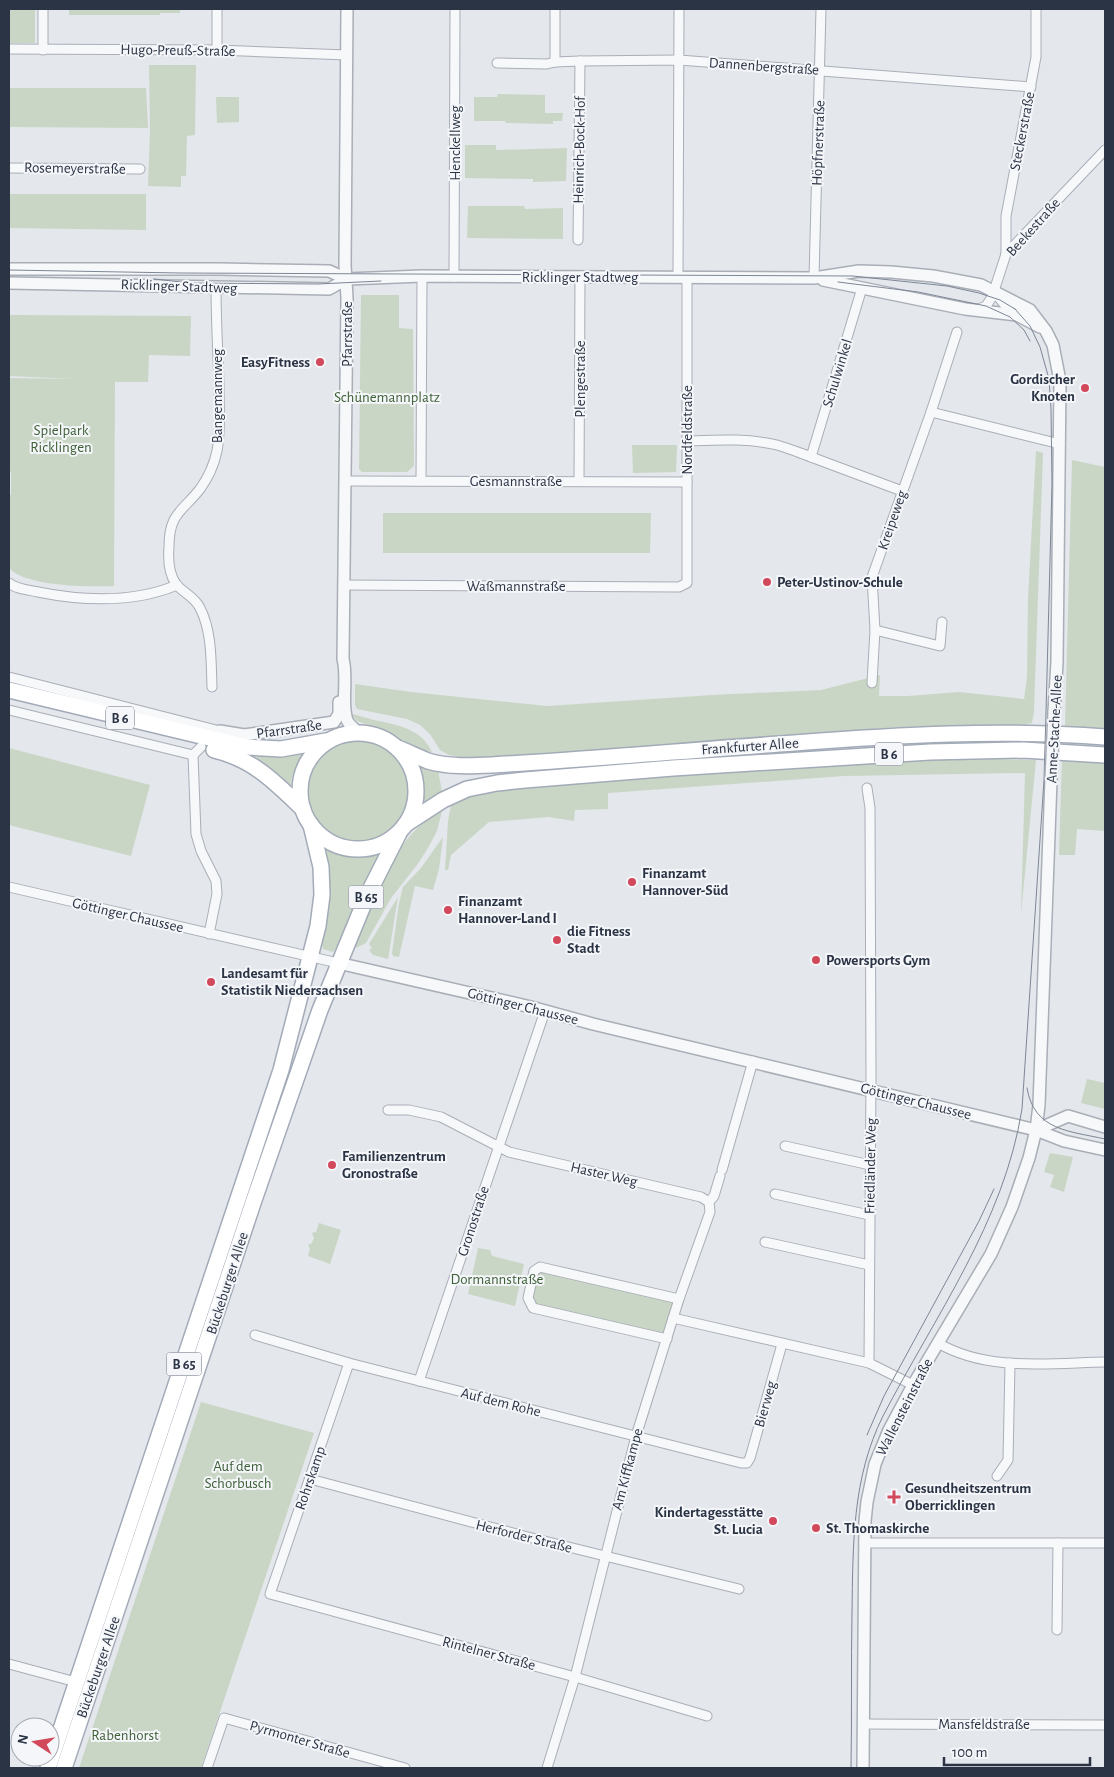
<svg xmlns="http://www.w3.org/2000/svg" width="1114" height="1777" viewBox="0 0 1114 1777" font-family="'Alegreya Sans',sans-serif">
<rect width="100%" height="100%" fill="#e4e7ec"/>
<g fill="#c9d6c5">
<rect x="9" y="9" width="26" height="34"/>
<polygon points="69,9 180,9 180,13 160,13 160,15 69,15"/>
<polygon points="149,65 196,65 195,135 187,136 186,176 181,176 181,187 148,186 150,130"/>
<polygon points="9,88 146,88 148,128 9,127"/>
<polygon points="498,94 545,95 545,113 563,113 562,121 553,121 553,124 506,123 505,121 474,121 474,97 497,97"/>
<polygon points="216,97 239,97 239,122 217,123"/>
<polygon points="465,145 496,145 496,150 567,148 566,181 533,182 533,179 465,178"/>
<polygon points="9,194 146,194 146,230 9,228"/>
<polygon points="468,206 524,206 525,209 563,208 563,239 467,238"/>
<polygon points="361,295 399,295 399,328 413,329 414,466 407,472 362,472 359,469"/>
<path d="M9,315l182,1 -1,40 -41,-1 -1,27h-33l-1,204c-24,1 -88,1 -105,-18v-73h2v-23l-2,-1v-93l65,1 -65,-3z"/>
<polygon points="632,445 677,445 676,472 633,473"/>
<polygon points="1036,451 1043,453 1034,712 1032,723 1023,725 897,727 711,742 520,756 466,758 449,755 440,750 430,734 420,725 407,719 357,709 355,705 355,684 411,692 547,706 712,695 821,690 880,675 879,696 908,696 959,692 1024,699 1027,677 1028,598"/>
<polygon points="1072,460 1105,467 1105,730 1065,726"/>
<polygon points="383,513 651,513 650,553 383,553"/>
<path d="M351,714c7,1 15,4 23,6 23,5 47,8 58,32l-12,-2 -34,-19 -29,-10z"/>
<circle cx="358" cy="792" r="51"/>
<polygon points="9,748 150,785 131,856 9,825"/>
<polygon points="306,752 292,777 290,787 256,757"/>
<polygon points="972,758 1036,760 1021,914 1025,773 844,776 608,793 608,809 575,810 574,821 548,817 489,822 451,855 448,870 445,870 448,821 451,805 468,796 495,788 850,763"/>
<polygon points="1062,759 1105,763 1105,831 1077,829 1075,855 1059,855"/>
<polygon points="420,764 438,770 442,792 425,805 423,803 424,783 419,766"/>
<path d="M443,807l-6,24 -9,17 -11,17 -26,33 -25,45 -10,5v-9c23,-53 37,-99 87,-132z"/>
<polygon points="443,837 439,869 433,890 415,886 399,957 393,956 392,953 399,903 403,887 421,868"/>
<path d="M326,848c17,10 34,10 54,5l-12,23 -28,67 -7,9 -10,-3 -1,-6c7,-31 11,-62 0,-93z"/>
<polygon points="398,897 388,959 373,955 369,950 372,948 369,944"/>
<polygon points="1087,1079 1105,1083 1105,1109 1081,1103"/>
<polygon points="1050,1153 1073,1157 1064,1192 1050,1187 1054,1175 1044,1172"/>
<polygon points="319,1223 341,1230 330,1264 308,1256 310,1249 308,1245 312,1243 314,1238 312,1233 316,1232"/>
<polygon points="478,1248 490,1250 492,1256 524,1264 515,1306 468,1294"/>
<polygon points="537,1268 679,1299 667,1339 533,1308 528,1298"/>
<polygon points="201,1402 314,1433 201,1768 79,1768"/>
</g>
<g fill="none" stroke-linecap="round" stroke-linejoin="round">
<g stroke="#a9aeb7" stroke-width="11">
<g id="minor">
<polyline points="43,9 43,50"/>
<polyline points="555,9 555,62"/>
<polyline points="9,49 217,50 347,55"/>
<polyline points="217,50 217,9"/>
<polyline points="497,63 547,64 555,62 580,61 679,60 1031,87"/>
<polyline points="9,168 140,169"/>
<polyline points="578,240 580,61"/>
<polyline points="1006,254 1006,216 1036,57 1036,9"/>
<polyline points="454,277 455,9"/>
<polyline points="678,277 679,9"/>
<polyline points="814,278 821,9"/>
<polyline points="995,293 1013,315"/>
<polyline points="976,310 986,306 992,297 1006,254 1105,150"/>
<polyline points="931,412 957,332"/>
<path d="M686,441c30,-1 62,-3 91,4 11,3 23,8 34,12l51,-169"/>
<polyline points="811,457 902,491"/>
<polyline points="345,481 687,482"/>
<polyline points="421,481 422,276"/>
<polyline points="579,481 580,276"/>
<path d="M9,583c7,6 19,7 29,9 45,9 96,11 139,-7"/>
<polyline points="344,585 679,587 687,583 687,277"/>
<polyline points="875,630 940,646 942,622"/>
<polyline points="9,677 220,731"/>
<polyline points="872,683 875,630 872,577 931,412 1060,444"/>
<path d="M212,687c-1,-26 0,-56 -12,-79 -5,-11 -18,-16 -24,-24 -7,-10 -8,-25 -7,-37 0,-34 13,-35 31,-58 8,-11 14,-24 17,-38 4,-21 2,-43 2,-65 -1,-33 -3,-66 -3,-99"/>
<polyline points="9,710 193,755"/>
<polyline points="193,755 196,834 201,851 216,881 217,894 209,934"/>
<polyline points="193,755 201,747"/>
<polyline points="867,788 870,808 871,1077 869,1363"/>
<polyline points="9,887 338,963"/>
<polyline points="388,1110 409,1110 441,1117 509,1152 701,1197 709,1202"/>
<polyline points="785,1146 870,1165"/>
<polyline points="722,1170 753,1061"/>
<polyline points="775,1194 869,1215"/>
<polyline points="765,1242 869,1265"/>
<polyline points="673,1318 869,1363 913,1385"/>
<polyline points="255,1335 349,1363 741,1463 747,1463 750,1458 782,1344"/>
<polyline points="667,1339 533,1308 528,1298 534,1271 540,1267 679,1299"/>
<path d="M938,1343c49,29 113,20 167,19"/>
<polyline points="349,1363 270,1594 575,1677 707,1716"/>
<polyline points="419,1381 545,1011"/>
<polyline points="997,1476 1008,1460 1010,1363"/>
<polyline points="310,1479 524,1536 739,1589"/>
<polyline points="864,1543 1105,1543"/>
<polyline points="1057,1630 1058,1543"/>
<polyline points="9,1664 76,1682"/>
<polyline points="863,1724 1105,1725"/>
<polyline points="207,1768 224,1718 405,1768"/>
<polyline points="547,1768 575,1677 636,1436 679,1299 710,1212 709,1202 714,1196 720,1176"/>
</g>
</g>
<g stroke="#a9aeb7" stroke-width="14">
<g id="tertiary">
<path d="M347,9l-2,256 2,33 -4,361c5,18 -2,46 4,61 2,5 7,8 10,12"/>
<polyline points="9,269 219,269 329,271 347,279"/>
<polyline points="823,280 965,309 1017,315 1040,327"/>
<polyline points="9,283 329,289 347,279 422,276 814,278 859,271 891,272 933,276 981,285 1030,310 1046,331 1053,345 1060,381 1057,662 1054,712"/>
<polyline points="211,739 220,731 244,735 334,722 339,714 339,702"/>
<polyline points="338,963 531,1007 593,1024 1036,1130 1064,1141 1105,1150"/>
<polyline points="1036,1130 1068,1116 1105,1127"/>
<polyline points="863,1768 865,1521 867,1502 875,1464 889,1430 913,1385 991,1254 1012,1207 1029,1158 1036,1130 1039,1105 1051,780"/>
</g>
</g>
<g stroke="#a3abb8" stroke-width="18">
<g id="primary">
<polyline points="9,690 247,747 281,749 326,741"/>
<circle cx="358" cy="791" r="58"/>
<path d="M398,748c10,4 20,9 30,13 20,6 43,5 64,4 101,-6 201,-15 302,-22 104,-8 207,-14 311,-6"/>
<path d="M214,750c39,9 61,32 89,59"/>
<polyline points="406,824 443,800 467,789 497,783 525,780 673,768 930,752 1023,750 1105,755"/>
<polyline points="48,1768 281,1070 318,926 322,895 321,867 311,825"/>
<polyline points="64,1768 254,1200 320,1010 367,896 399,833"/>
</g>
</g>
<use href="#minor" stroke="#f7f8fa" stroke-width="9"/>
<use href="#tertiary" stroke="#f7f8fa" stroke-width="11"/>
<use href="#primary" stroke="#fff" stroke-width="15"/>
<g stroke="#7d8696" stroke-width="1">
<path d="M9,270l171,3 673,3 94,10 32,7 21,7 15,9 15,17 10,21 9,32 2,30 1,75 -6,229 -2,67 -22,329c-18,113 -87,207 -139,307 -31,62 -30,129 -31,197 -1,51 0,103 -1,155"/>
<polyline points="154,279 190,283 318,284 381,281"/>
<polyline points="838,282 918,292 986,306 1010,317 1024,330 1030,341"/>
<path d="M1027,1088c7,43 43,43 78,51"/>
<polyline points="867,1435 884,1396 979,1221 994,1189"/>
</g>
<g stroke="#a9aeb7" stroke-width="14" stroke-linecap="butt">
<polyline id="tertiary-bridge" points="1051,780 1054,712"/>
</g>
<use href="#tertiary-bridge" stroke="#f7f8fa" stroke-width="11"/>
</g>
<g fill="#d1495b" stroke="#f4f6f9" stroke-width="2">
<circle cx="320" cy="362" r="5"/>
<circle cx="1085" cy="388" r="5"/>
<circle cx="767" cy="582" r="5"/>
<circle cx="632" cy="882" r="5"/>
<circle cx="448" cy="910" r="5"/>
<circle cx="557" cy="940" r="5"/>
<circle cx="816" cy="960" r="5"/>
<circle cx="211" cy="982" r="5"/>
<circle cx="332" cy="1165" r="5"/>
<path d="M891.5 1489.5h5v5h5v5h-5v5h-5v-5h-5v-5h5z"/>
<circle cx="773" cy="1521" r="5"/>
<circle cx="816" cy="1528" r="5"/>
</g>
<g text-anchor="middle" stroke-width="4" stroke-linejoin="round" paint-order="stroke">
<g fill="#f4f6f9" stroke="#676e7b" stroke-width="1">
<rect x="106" y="706.5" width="28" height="23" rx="4"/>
<rect x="875" y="742.5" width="28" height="23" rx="4"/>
<rect x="348.5" y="885.5" width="35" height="23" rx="4"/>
<rect x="166.5" y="1352.5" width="35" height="23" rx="4"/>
</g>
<g font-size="14" font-weight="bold" fill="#2b3445">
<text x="120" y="723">B 6</text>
<text x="889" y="759">B 6</text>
<text x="366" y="902">B 65</text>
<text x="184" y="1369">B 65</text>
</g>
<g font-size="15" fill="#2b3445" stroke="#f4f6f9">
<text transform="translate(178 50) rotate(1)" y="5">Hugo-Preuß-Straße</text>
<text transform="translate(764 66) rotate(4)" y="5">Dannenbergstraße</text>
<text transform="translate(1022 131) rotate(-79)" y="5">Steckerstraße</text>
<text transform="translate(455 143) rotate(-90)" y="5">Henckellweg</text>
<text transform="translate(818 143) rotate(-88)" y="5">Höpfnerstraße</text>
<text transform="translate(579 150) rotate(-89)" y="5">Heinrich-Bock-Hof</text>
<text transform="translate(75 168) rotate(1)" y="5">Rosemeyerstraße</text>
<text transform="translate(1033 227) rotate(-48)" y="5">Beekestraße</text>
<text x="580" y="282">Ricklinger Stadtweg</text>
<text transform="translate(179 286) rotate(2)" y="5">Ricklinger Stadtweg</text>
<text transform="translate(347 334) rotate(-90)" y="5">Pfarrstraße</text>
<text transform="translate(837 373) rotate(-73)" y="5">Schulwinkel</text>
<text transform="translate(580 379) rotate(-90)" y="5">Plengestraße</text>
<text transform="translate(217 396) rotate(-90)" y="5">Bangemannweg</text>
<text transform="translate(687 430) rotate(-90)" y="5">Nordfeldstraße</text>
<text x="516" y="486">Gesmannstraße</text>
<text transform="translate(892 520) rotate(-71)" y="5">Kreipeweg</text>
<text x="516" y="591">Waßmannstraße</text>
<text transform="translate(289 729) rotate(-8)" y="5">Pfarrstraße</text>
<text transform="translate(1054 729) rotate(-87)" y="5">Anne-Stache-Allee</text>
<text transform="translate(750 746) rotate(-4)" y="5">Frankfurter Allee</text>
<text transform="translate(128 915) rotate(13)" y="5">Göttinger Chaussee</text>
<text transform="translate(523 1006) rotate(14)" y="5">Göttinger Chaussee</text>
<text transform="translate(916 1101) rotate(14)" y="5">Göttinger Chaussee</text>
<text transform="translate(870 1166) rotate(-89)" y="5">Friedländer Weg</text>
<text transform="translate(604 1174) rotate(13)" y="5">Haster Weg</text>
<text transform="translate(473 1221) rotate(-72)" y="5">Gronostraße</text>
<text transform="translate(227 1283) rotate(-72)" y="5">Bückeburger Allee</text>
<text transform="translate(501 1402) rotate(14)" y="5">Auf dem Rohe</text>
<text transform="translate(765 1404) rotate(-74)" y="5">Bierweg</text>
<text transform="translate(904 1407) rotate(-63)" y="5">Wallensteinstraße</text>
<text transform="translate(627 1469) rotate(-75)" y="5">Am Kiffkampe</text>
<text transform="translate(310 1478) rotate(-71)" y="5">Rohrskamp</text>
<text transform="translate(524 1536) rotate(14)" y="5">Herforder Straße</text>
<text transform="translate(489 1653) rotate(15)" y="5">Rintelner Straße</text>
<text transform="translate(98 1667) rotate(-71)" y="5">Bückeburger Allee</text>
<text x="984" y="1729">Mansfeldstraße</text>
<text transform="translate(300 1739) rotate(16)" y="5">Pyrmonter Straße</text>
</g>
<g font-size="15" font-weight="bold" fill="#2b3445" stroke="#f4f6f9" text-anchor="start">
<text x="310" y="367" text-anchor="end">EasyFitness</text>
<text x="1075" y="384" text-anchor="end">Gordischer<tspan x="1075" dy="17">Knoten</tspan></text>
<text x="777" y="587">Peter-Ustinov-Schule</text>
<text x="642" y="878">Finanzamt<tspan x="642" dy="17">Hannover-Süd</tspan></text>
<text x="458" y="906">Finanzamt<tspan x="458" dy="17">Hannover-Land I</tspan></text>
<text x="567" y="936">die Fitness<tspan x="567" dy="17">Stadt</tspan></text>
<text x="826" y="965">Powersports Gym</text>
<text x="221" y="978">Landesamt für<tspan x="221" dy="17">Statistik Niedersachsen</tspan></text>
<text x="342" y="1161">Familienzentrum<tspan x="342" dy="17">Gronostraße</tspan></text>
<text x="905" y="1493">Gesundheitszentrum<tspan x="905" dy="17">Oberricklingen</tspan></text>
<text x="763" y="1517" text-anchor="end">Kindertagesstätte<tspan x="763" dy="17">St. Lucia</tspan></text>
<text x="826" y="1533">St. Thomaskirche</text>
</g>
<g font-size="15" fill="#3f6138" stroke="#f4f6f9">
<text x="387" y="402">Schünemannplatz</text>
<text x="61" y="435">Spielpark<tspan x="61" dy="17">Ricklingen</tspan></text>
<text x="497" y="1284">Dormannstraße</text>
<text x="238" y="1471">Auf dem<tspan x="238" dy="17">Schorbusch</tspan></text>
<text x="125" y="1740">Rabenhorst</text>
</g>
</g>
<rect width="1114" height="1777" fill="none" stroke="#2b3445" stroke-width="20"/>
<g transform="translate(35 1742) rotate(282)"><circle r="24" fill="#f4f6f9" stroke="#a4a8b1"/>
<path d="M0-4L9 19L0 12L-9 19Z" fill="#d1495b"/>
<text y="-8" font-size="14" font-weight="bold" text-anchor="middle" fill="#2b3445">N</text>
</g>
<path d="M944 1757v8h146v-8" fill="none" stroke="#2b3445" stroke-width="2.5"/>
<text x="952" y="1757" font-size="15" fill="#2b3445" stroke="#f4f6f9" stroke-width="4" paint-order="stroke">100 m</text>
</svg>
